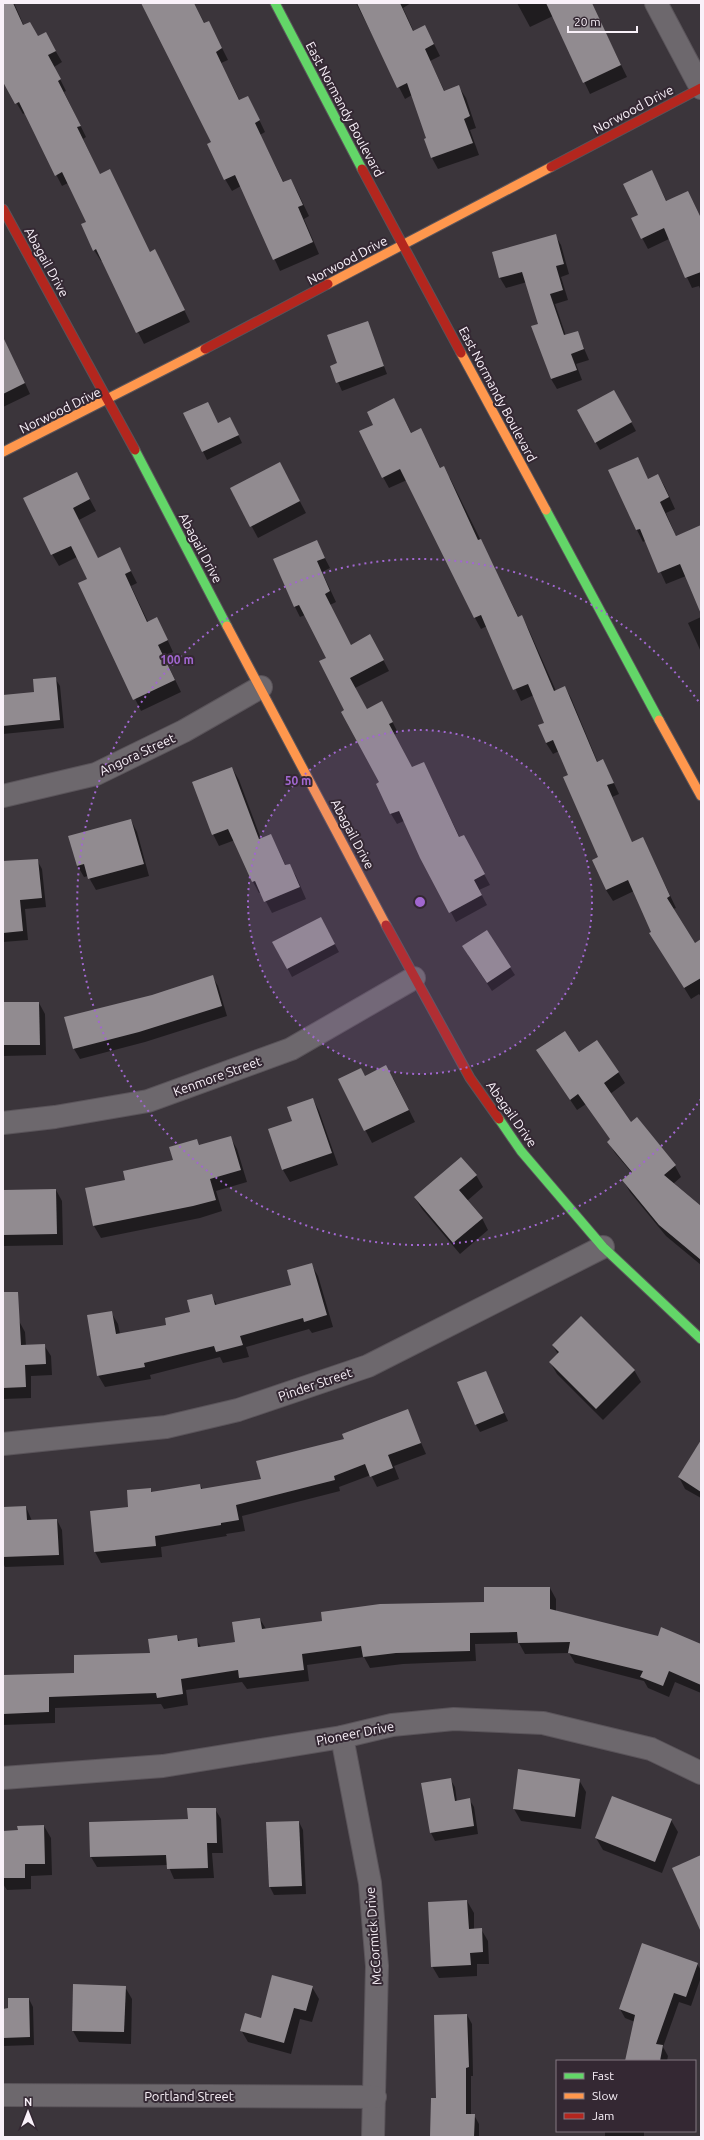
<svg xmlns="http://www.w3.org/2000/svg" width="704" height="2140" viewBox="0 0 704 2140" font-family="Ubuntu,sans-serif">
<rect width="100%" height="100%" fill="#3b353b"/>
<g fill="#0007">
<polygon points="3,3 14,3 24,26 37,37 45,33 62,62 54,67 66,91 64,92 86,137 83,139 100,175 110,170 150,253 155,250 190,322 144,344 102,261 101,261 94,250 82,225 87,223 68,183 62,186 25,113 23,114 3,80"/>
<polygon points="143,3 194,3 205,24 215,34 228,60 221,63 240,101 254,109 265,132 260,135 284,183 291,180 297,191 309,216 304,219 319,254 280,271 241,186 232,191 225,179 212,142"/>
<polygon points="356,3 411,3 403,8 414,32 431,38 440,56 430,61 445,92 459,87 466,98 476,128 470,130 479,155 438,169 432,158 428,139 412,95 405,99"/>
<polygon points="517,3 585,3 593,8 627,77 590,94 553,16 530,27"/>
<polygon points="657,182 667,202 693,202 701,218 701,291 699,286 692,288 669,239 648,249 632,219 639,215"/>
<polygon points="555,235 561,245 569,274 561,277 568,300 555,304 566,336 577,332 589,360 576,364 582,380 557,389 551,379 533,327 539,325 527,282 506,288 500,278 493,253"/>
<polygon points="367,322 387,374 342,391 331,366 338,364"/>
<polygon points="3,364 20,372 30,394 3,407"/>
<polygon points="614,391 636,431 600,450 578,411"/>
<polygon points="394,400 412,434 427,441 441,469 450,478 519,618 522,617 528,628 556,691 565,687 571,698 598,763 603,760 619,794 612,797 632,843 643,838 676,908 673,909 694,944 701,940 701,997 699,994 691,999 657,944 634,891 613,901 606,890 599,858 569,775 559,751 553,754 546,743 546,723 534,695 521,701 487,626 481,629 475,618 407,480 389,488 383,477 374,425"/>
<polygon points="208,403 218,424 234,426 242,443 207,460 185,414"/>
<polygon points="637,458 648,480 658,475 665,487 675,509 666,513 676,536 701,526 701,611 686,576 666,584 646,540 643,542 637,530 609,471"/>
<polygon points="76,473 96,511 79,520 98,559 119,548 137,583 131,586 148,622 163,630 173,652 164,657 181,692 141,711 79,584 88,580 77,557 59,566 52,554"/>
<polygon points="286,475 306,513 258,538 231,489"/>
<polygon points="316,541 330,568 322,572 336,602 330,605 351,646 376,646 389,671 355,688 367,710 388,713 398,733 394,735 412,768 424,763 460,838 469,847 490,885 479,890 487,905 456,922 404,821 397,824 391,814 377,784 380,783 346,710 327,658 305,615 300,617 295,607 274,560"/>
<polygon points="701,617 701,652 688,623"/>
<polygon points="55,678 60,686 64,728 3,734 3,696 35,693"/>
<polygon points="232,768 239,780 261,839 271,835 286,866 289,865 296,876 306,899 272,913 261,892 259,893 253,882 235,840 219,846 213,834"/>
<polygon points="131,820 137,832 149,876 96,890 88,876 84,877 77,865"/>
<polygon points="37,860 42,869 46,907 25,909 28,940 3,942 3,863"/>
<polygon points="325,926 339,952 292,977 274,942"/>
<polygon points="487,932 515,975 492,991 468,955"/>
<polygon points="212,976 218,986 227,1016 145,1042 80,1059 74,1049 66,1018 153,996"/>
<polygon points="39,1003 45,1014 46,1055 3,1056 3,1017"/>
<polygon points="537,1051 579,1053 618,1072 625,1083 610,1094 631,1124 675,1166 681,1177 673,1184 701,1207 701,1265 666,1236 630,1192 623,1180 632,1173 615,1153 608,1142 611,1140 586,1104 577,1110"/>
<polygon points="365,1077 393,1078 415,1122 372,1143 339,1079"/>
<polygon points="313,1099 319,1111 338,1165 290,1182 283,1170 269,1130 293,1122"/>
<polygon points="230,1137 237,1149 247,1182 216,1191 222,1211 200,1218 101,1238 94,1226 86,1189 126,1181 174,1161 197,1140 200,1146"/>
<polygon points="476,1175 483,1187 467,1201 482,1218 488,1230 460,1254 422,1209 415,1198"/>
<polygon points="56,1190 62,1201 63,1245 3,1246 3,1191"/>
<polygon points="311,1264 318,1276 333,1327 312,1333 309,1329 246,1347 249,1357 223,1363 220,1357 150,1375 151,1379 105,1387 98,1375 111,1312 118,1324 120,1334 168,1326 192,1312 211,1295 217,1305 293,1286"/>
<polygon points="19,1321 25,1332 26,1346 44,1345 51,1356 52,1375 31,1376 31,1398 3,1399 3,1322"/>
<polygon points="553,1346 634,1370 641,1382 603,1420 557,1374 550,1362 558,1354"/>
<polygon points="486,1372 508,1421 480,1432 476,1425"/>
<polygon points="407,1411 426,1454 394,1466 399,1479 377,1487 371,1475 339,1487 340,1491 242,1516 245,1531 226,1534 227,1536 161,1547 162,1557 101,1563 95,1552 91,1512 129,1508 150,1489 152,1493 200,1485 203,1490 262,1480"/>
<polygon points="701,1449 701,1498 685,1489 679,1477"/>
<polygon points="26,1507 32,1521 57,1520 62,1530 64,1565 5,1567 3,1563 3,1508"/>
<polygon points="550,1588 556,1599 556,1611 658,1637 701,1645 701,1693 675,1682 669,1697 648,1688 644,1681 575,1663 569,1653 525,1654 519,1643 475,1644 476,1661 403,1664 370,1668 364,1657 307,1665 309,1681 247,1689 242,1682 186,1690 188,1705 164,1709 161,1704 55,1708 55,1723 3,1725 3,1676 75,1674 151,1654 177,1636 180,1642 196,1639 201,1647 236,1642 260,1619 266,1629 485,1603"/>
<polygon points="519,1771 579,1780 586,1792 581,1829 521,1821 514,1809"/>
<polygon points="450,1779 455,1787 457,1802 469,1799 474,1807 478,1834 435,1841 431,1833 422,1784"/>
<polygon points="215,1809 221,1819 223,1853 212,1853 214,1878 174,1879 168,1865 97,1867 91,1857 90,1823 189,1820"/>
<polygon points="671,1820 678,1832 662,1873 603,1850 596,1838"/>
<polygon points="299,1822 303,1830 306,1894 274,1895 270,1887 267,1823"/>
<polygon points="44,1826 51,1838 52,1875 31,1876 31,1889 7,1890 3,1884 3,1832 19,1831"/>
<polygon points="467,1901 474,1913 474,1929 481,1929 488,1941 489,1964 477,1964 477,1976 439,1978 432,1966"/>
<polygon points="697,1964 701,1970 701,1977 691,2006 679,2002 663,2047 668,2056 667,2061 626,2061 635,2022 625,2018 620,2009"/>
<polygon points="125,1987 132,1999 131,2044 79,2042 73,2031"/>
<polygon points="312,1987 319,1999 312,2022 300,2019 291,2054 248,2042 241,2030"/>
<polygon points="29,1999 33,2007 34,2045 3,2046 3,2010 9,2009"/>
<polygon points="467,2015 472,2024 473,2076 471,2076 471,2115 474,2115 479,2124 479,2137 431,2137 437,2099"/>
<rect x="605" y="2131" width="39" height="6"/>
</g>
<g fill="#918b90">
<polygon points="3,3 13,3 23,25 30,22 38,36 46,32 56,51 48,55 61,79 58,81 81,126 77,127 100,174 110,169 150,252 155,249 185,310 136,333 96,249 93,251 81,224 86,222 62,172 55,176 19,102 15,104 3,82"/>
<polygon points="141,3 194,3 204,23 209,21 222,48 216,52 239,100 248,96 260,120 255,123 283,182 291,179 303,205 298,207 313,242 273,260 235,175 224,180 207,144 211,142"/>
<polygon points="357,3 400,3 413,31 425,25 434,44 425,49 444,91 459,85 470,116 464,119 473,143 431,158 424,139 426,138 407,83 397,88"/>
<polygon points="546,3 592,3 621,65 583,83"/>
<polygon points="652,170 666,201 688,191 701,218 701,272 685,278 664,228 641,239 631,218 638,215 623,184"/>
<polygon points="556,234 564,264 556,266 563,290 550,294 564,335 578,331 584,349 571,354 577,370 551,379 531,326 538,324 522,272 499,278 492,252"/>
<polygon points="368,321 384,366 336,383 330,366 337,363 327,335"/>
<polygon points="3,337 25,383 3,394"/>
<polygon points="614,390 632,422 595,443 577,410"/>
<polygon points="394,398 411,433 421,428 440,468 444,466 478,540 481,539 518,617 522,615 554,691 565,686 597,762 603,759 614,783 607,785 632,842 643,837 670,896 667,898 695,943 701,939 701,978 684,988 649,933 651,932 628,880 606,890 592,860 598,857 563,777 568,775 553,740 546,743 538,725 544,723 528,684 513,690 481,615 474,618 400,469 382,478 359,431 373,425 367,412"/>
<polygon points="208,402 218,423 230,417 239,435 202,452 183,413"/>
<polygon points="638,457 648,479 658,474 669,497 660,502 676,536 701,525 701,614 680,564 658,573 640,529 636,530 608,470"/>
<polygon points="280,462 300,501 250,527 230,488"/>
<polygon points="77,472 90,499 73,508 98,558 120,547 131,571 125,574 147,622 157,617 168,640 158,645 175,680 133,700 78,583 87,579 71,546 51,555 23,498"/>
<polygon points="317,540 325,558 317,561 330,591 325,594 351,645 370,634 384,660 350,678 367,709 382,701 393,722 389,724 412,767 424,762 459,837 464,835 485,874 474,880 482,895 449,913 420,858 399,811 390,814 376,784 379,782 341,712 344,710 319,661 326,658 299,605 294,607 273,559"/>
<polygon points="56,677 60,720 3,726 3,695 34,692 33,679"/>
<polygon points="232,767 259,839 271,834 285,865 290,864 300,887 264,902 255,881 252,882 228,829 212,835 192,782"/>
<polygon points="131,819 144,864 88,879 84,864 77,866 68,836"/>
<polygon points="38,859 42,898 20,900 23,931 3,933 3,861"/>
<polygon points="321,917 335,944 287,969 272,942"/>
<polygon points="487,930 511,967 487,983 462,946"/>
<polygon points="213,975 222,1006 139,1032 73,1049 64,1017 152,995"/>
<polygon points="4,1002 39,1002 40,1045 3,1045"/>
<polygon points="565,1031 579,1052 597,1040 619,1072 604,1083 631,1122 637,1117 676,1165 664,1175 701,1206 701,1260 659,1225 622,1180 632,1172 607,1142 610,1139 578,1094 570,1100 536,1050"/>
<polygon points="386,1065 409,1110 364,1131 338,1079 361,1068 365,1076"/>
<polygon points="313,1098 332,1153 282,1170 268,1129 292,1121 287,1107"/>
<polygon points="231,1136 241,1170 210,1179 216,1200 193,1206 93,1226 85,1188 125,1180 123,1171 173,1160 169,1147 197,1139 199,1145"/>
<polygon points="461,1157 477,1175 459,1190 483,1218 453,1243 414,1197"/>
<polygon points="56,1189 57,1234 3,1235 3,1190"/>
<polygon points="312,1263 327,1315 304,1322 303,1318 240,1336 243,1345 216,1352 214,1346 144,1363 145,1367 97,1376 87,1315 112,1311 116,1334 166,1325 165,1318 190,1312 187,1300 212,1294 215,1305 291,1285 287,1270"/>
<polygon points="3,1292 18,1292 21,1345 45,1344 46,1364 25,1365 26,1387 3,1388"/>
<polygon points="581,1316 635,1370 596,1409 549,1362 559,1352 552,1345"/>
<polygon points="486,1371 504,1413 475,1425 457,1382"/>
<polygon points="408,1409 421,1443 388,1455 393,1468 370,1477 365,1464 334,1476 335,1480 236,1505 239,1520 221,1523 221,1525 155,1536 156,1546 94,1552 90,1511 128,1507 127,1490 151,1488 151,1492 200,1484 201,1489 261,1479 256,1461 344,1439 342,1434"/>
<polygon points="701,1440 701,1492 678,1477"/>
<polygon points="26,1506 27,1520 57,1519 59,1555 3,1557 3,1507"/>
<polygon points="484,1587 550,1587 550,1609 658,1636 661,1627 701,1644 701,1685 669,1671 663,1686 640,1677 643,1671 568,1653 570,1642 518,1643 517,1632 470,1633 470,1651 396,1653 363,1657 361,1646 302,1654 304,1670 239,1678 238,1670 181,1679 183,1694 157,1698 156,1693 49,1697 49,1712 3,1714 3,1675 74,1673 74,1655 150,1653 148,1639 177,1635 178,1641 197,1638 198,1647 235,1642 232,1622 260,1618 262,1629 322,1621 321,1612 380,1604 484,1602"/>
<polygon points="518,1769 580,1779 575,1817 513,1809"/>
<polygon points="451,1778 455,1801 470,1798 474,1826 430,1833 421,1783"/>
<polygon points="612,1796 672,1819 655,1862 595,1838"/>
<polygon points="187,1808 216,1808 217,1843 207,1843 208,1868 167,1869 166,1855 90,1857 89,1822 188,1819"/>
<polygon points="299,1821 302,1886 269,1887 266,1822"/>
<polygon points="44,1825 45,1864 25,1864 25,1878 3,1878 3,1831 18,1830 17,1826"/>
<polygon points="701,1855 701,1932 672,1868"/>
<polygon points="467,1900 469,1929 482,1928 483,1952 470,1953 471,1965 431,1967 428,1902"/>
<polygon points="642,1943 698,1963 686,1997 674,1993 656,2044 663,2045 660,2061 625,2061 635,2015 619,2009"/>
<polygon points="272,1975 313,1986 306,2011 294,2008 284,2043 240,2031 245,2013 261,2018"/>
<polygon points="73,1984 126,1986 124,2032 72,2031"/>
<polygon points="8,1998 29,1998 30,2037 3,2038 3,2009 8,2008"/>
<polygon points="467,2014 469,2067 466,2068 466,2114 475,2114 474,2137 430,2137 431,2098 436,2098 434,2015"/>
</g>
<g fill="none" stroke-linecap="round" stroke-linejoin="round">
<g stroke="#5a545a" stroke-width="24">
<g id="street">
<polyline points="656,3 701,88"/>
<polyline points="3,796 96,774 184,731 261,687"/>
<polyline points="3,1123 55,1117 148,1101 291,1049 414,978"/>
<polyline points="3,1444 166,1427 238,1410 368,1366 603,1247"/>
<polyline points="342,1737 370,1883 377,1966 373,2137"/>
<polyline points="3,1778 163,1766 342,1737 392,1725 454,1719 543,1723 651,1749 701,1773"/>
<polyline points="3,2095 375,2097"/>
</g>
</g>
<g stroke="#5a545a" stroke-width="11">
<g id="fast">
<polyline points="275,3 362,169"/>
<polyline points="135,450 227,626"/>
<polyline points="546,510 659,720"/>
<polyline points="499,1119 521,1151 603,1247 701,1339"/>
</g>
</g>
<g stroke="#5a545a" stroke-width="11">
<g id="slow">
<polyline points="328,284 551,167"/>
<polyline points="461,353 546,510"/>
<polyline points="3,452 205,349"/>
<polyline points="227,626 386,925"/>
<polyline points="659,720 701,796"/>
</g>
</g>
<g stroke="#5a545a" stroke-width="11">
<g id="jam">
<polyline points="551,167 701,88"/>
<polyline points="362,169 461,353"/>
<polyline points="3,209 135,450"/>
<polyline points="205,349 328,284"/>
<polyline points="386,925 470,1078 499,1119"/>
</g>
</g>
<use href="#street" stroke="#6d686d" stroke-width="22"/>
<use href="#fast" stroke="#63d668" stroke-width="9"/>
<use href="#slow" stroke="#ff974d" stroke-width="9"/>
<use href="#jam" stroke="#b3261e" stroke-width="9"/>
</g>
<circle cx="420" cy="902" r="172" fill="#a167d0" fill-opacity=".12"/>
<g fill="none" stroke="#a167d0" stroke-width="2" stroke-dasharray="2 4">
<circle cx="420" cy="902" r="172"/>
<path d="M701 1099A343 343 0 1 1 701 705"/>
</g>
<g text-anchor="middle" stroke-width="4" stroke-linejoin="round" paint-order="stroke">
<g font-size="13" fill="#f9f1f9" stroke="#342833">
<text transform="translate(345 109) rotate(62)" y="5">East Normandy Boulevard</text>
<text transform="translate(633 109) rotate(-28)" y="5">Norwood Drive</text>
<text transform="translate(347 260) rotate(-28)" y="5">Norwood Drive</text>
<text transform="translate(47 262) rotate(61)" y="5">Abagail Drive</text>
<text transform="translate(498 394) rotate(62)" y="5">East Normandy Boulevard</text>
<text transform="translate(60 410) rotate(-26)" y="5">Norwood Drive</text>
<text transform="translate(201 548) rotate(62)" y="5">Abagail Drive</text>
<text transform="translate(137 754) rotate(-25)" y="5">Angora Street</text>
<text transform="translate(353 834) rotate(62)" y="5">Abagail Drive</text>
<text transform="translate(217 1076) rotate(-20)" y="5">Kenmore Street</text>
<text transform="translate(512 1114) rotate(55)" y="5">Abagail Drive</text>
<text transform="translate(315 1384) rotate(-19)" y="5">Pinder Street</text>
<text transform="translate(355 1733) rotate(-11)" y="5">Pioneer Drive</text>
<text transform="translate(373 1936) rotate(-94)" y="5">McCormick Drive</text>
<text x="189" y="2101">Portland Street</text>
</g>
</g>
<circle cx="420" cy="902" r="6" fill="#a167d0" stroke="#342833" stroke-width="2"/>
<g font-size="12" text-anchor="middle" font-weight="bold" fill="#a167d0" stroke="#342833" stroke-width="4" stroke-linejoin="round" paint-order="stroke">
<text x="177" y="664">100 m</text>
<text x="298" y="785">50 m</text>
</g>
<rect width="704" height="2140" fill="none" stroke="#f9f1f9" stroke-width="8"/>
<rect x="556" y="2060" width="140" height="72" fill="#342833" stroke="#837882"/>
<rect x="564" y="2073" width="20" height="6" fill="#63d668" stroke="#837882"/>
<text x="592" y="2080" font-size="12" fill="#f9f1f9">Fast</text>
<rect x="564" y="2093" width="20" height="6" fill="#ff974d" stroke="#837882"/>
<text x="592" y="2100" font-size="12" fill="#f9f1f9">Slow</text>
<rect x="564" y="2113" width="20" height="6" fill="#b3261e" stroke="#837882"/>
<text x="592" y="2120" font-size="12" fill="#f9f1f9">Jam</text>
<g transform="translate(28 2112)" stroke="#342833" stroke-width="3" paint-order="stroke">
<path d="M0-3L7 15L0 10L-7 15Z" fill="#f9f1f9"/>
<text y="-6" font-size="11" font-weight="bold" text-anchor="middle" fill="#f9f1f9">N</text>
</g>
<path d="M568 26v6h69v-6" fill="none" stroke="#f9f1f9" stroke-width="2"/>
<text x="574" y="26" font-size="12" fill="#f9f1f9" stroke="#342833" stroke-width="3" paint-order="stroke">20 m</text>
</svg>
